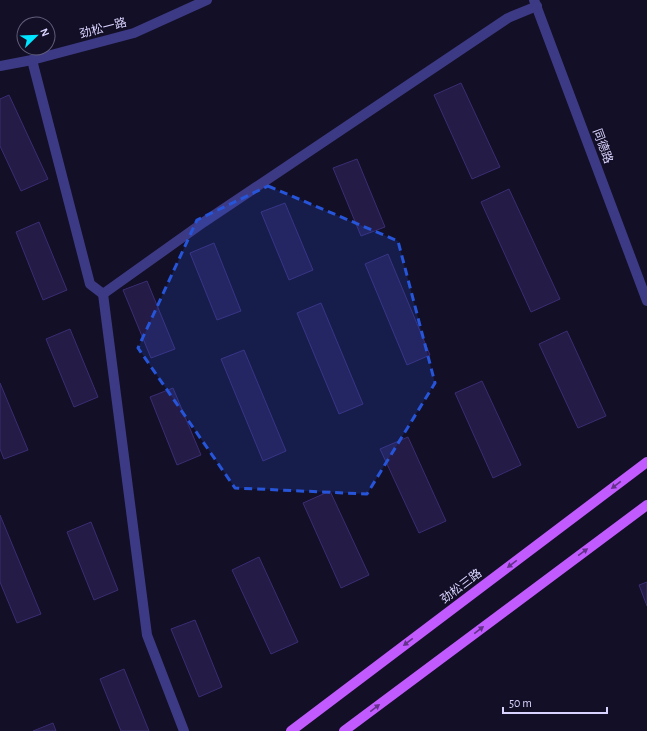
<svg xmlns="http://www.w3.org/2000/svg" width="647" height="731" viewBox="0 0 647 731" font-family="'Alegreya Sans','Noto Sans SC',sans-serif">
<rect width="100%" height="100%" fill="#130f26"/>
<g fill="#241b47" stroke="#3b2d73">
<polygon points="461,83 500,167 472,179 434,95"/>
<polygon points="9,95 48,179 21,191 0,146 0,99"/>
<polygon points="357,159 385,227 361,236 333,168"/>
<polygon points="509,189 560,299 531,312 481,202"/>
<polygon points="285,203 313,270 289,280 261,212"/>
<polygon points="39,222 67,290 43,300 16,232"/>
<polygon points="214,243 241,311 217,320 190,253"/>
<polygon points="388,254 430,355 407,365 365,264"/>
<polygon points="147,281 175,349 151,358 123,290"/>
<polygon points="321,303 363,404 339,414 297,313"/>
<polygon points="70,329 98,397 74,407 46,339"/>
<polygon points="567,331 606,416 578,428 539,344"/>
<polygon points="244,350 286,451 263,461 221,359"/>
<polygon points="482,381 521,465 493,478 455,393"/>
<polygon points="0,383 28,450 4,459 0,449"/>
<polygon points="173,388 201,455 177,465 150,397"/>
<polygon points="408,437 446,521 419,533 380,449"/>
<polygon points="330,491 369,575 341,588 303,503"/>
<polygon points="0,515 41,614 17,623 0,582"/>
<polygon points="91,522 118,590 94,600 67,532"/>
<polygon points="259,557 298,642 271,654 232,570"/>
<polygon points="647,582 647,606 639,585"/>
<polygon points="195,620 222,687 199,697 171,629"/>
<polygon points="124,669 149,731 121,731 100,679"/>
<polygon points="53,723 56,731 33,731"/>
</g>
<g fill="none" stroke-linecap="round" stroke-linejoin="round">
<g stroke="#3d3a85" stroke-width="10">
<polyline points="534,0 647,301"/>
<polyline points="32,60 90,284 103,294 147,635 184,731"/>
<polyline points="0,66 32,60 134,33 207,0"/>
<polyline points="103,294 204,222 508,18 537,6"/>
</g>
<g stroke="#c25bff" stroke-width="10">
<polyline points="291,731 647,462"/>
<polyline points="344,731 647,505"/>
</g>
</g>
<defs><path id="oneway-solid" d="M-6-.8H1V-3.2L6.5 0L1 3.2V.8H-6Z"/></defs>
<g fill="#623188">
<use href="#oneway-solid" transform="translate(616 485) rotate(143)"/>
<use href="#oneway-solid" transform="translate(583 552) rotate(-36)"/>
<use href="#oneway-solid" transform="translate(512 564) rotate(143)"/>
<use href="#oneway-solid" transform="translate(479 630) rotate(-37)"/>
<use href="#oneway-solid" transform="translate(408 642) rotate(143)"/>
<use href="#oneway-solid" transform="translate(375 708) rotate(-37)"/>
</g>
<path fill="#2655da" fill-opacity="0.2" stroke="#2655da" stroke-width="3" stroke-dasharray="8 5" stroke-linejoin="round" d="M268,186l130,55 37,142 -68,111 -132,-6 -97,-140 59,-128z"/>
<g text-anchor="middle" stroke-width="3" stroke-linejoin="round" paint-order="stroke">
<g font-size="12" fill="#d9d4ff" stroke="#130f26">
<text transform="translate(103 28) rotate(-15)" y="4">劲松一路</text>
<text transform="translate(603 146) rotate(70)" y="4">同德路</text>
<text transform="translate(461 586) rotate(-37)" y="4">劲松三路</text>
</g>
</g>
<g transform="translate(36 36) rotate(67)"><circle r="19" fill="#130f26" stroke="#625e7d"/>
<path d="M0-3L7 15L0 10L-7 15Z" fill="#00e5ff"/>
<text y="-6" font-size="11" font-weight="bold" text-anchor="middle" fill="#d9d4ff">N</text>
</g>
<path d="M503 707v6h104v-6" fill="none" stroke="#d9d4ff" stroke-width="2"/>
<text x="509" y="707" font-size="12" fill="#d9d4ff" stroke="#130f26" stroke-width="3" paint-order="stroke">50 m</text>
</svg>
